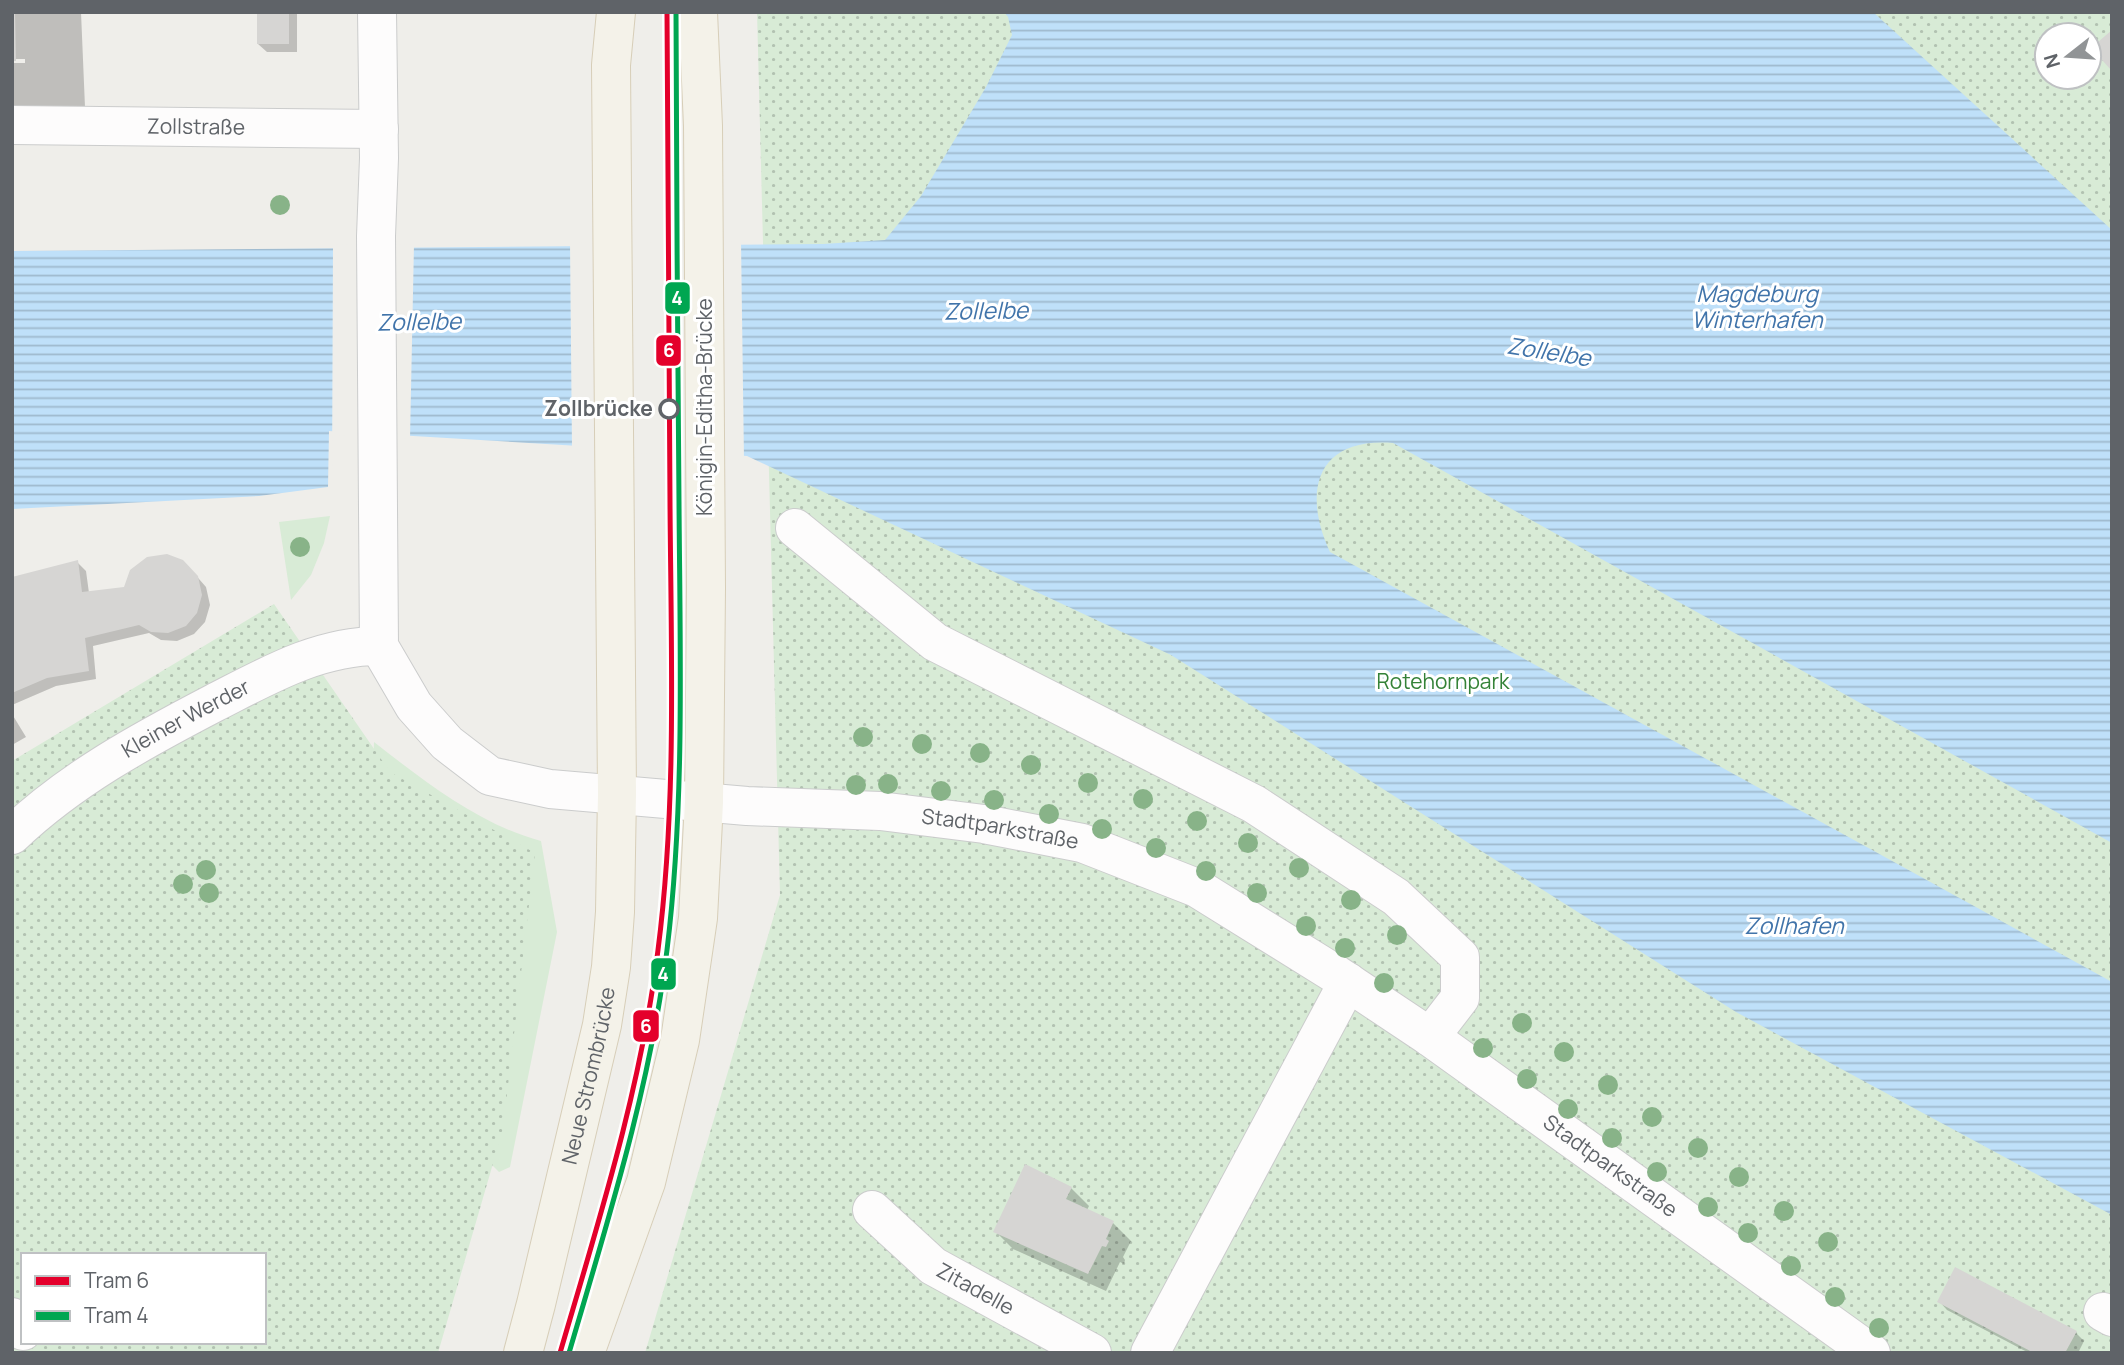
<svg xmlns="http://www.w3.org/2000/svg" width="2124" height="1365" viewBox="0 0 2124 1365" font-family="Manrope,sans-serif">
<defs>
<pattern id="park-dots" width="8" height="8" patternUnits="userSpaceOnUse" patternTransform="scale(1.75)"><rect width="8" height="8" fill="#d8ebd6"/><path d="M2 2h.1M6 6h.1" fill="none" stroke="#b2c2b1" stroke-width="1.8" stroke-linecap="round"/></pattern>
<pattern id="water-rules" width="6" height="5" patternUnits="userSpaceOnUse" patternTransform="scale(1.75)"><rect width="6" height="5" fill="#bfe0f9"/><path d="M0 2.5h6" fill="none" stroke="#9eb9cd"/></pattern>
</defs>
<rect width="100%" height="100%" fill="#efeeea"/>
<g fill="#d8ebd6">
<polygon points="330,516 324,543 311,575 291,600 279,522"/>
<path d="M374,742c50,39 106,83 167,99l16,91 -47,235 -11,5 -39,-39 -88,-331z"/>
</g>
<g fill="url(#park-dots)" fill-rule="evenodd">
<path d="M757,12h1355v1341h-1467l135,-458zM2047,35h42v42h-42z"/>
<path d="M274,604l116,168 145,81 -32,276 -65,224h-426v-592zM23,1255h241v87h-241z"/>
</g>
<path fill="url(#water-rules)" d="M1004,12h869l239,218v613l-719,-400c-77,-6 -91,49 -63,109l782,430v233l-376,-203 -565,-357 -424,-199 -418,-25 -1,56 -69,9 -247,13v-258l811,-7 62,-4 36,-44 65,-109 26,-52 -4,-18z"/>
<g fill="#efeeea">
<polygon points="741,241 744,460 572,449 570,243"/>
<polygon points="414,244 410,439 332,435 332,480 333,245"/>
</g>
<g fill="#0003">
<polygon points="12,12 81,12 86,131 12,114 12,63 25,63 25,59 12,59"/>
<polygon points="259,12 297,12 297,52 267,52 258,44"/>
<polygon points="77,562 86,571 89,593 125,589 192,571 206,587 210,605 205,622 194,634 177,641 161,640 149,633 93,646 96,679 56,686 12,705 12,579"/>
<polygon points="12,714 26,737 12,745"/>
<polygon points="1071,1188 1089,1206 1087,1210 1113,1223 1131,1241 1123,1257 1125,1260 1124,1264 1120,1262 1106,1291 1013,1249 995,1231"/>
<polygon points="1939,1301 2076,1333 2084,1341 2078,1353 2029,1353 1947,1310"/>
</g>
<g fill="#d6d5d3">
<polygon points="12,12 15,12 16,61 12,61"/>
<rect x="257" y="12" width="32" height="32"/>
<polygon points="2112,30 2112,71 2091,48"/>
<polygon points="167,554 183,560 198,576 202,595 197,613 186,626 168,633 151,632 139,625 85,638 89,671 47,678 12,693 12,577 78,560 82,592 124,587 130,570 147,557"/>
<polygon points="1025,1164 1072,1187 1066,1199 1114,1221 1106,1239 1109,1241 1106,1247 1102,1246 1088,1274 993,1232"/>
<polygon points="1955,1267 2077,1331 2065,1353 2034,1353 1937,1302"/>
</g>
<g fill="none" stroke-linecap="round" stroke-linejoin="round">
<g stroke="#cbcccc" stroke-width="40">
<g id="minor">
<path id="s1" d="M377,12l2,146 -3,78 3,410 35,60 33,37 43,33 60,13 197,17 133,5 104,13 98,19 115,45 140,87 93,62 441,316"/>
<path id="s2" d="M12,125l367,4"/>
<polyline points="795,528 935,642 1254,804 1396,897 1460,957 1460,998 1430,1037"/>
<path id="s3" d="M12,835c59,-56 129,-94 202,-132 53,-27 104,-57 165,-57"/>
<path id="s4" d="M872,1210l61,56 159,87"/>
<polyline points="2103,1312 2112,1317"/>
<polyline points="12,1317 23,1331"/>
<polyline points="1150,1353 1348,982"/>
</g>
</g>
<g stroke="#d7ceb8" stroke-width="40">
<g id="major">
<path id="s5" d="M523,1353l13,-49 66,-279 9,-58 4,-55 2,-118 -6,-729 5,-53"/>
<polyline points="585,1353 646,1182 680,1040 698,918 704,802 706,588 703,126 698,12"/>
</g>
</g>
<use href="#minor" stroke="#fdfcfc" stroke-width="38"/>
<use href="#major" stroke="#f4f2e9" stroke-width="38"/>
<g stroke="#fff" stroke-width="10">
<path id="tram-1" d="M560,1353c39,-133 81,-265 98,-403 19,-148 13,-299 12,-448 -2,-163 -1,-327 -3,-490"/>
</g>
<g stroke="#fff" stroke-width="10">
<path id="tram-2" d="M569,1353c39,-133 81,-265 98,-403 18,-148 13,-299 12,-448 -2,-163 -2,-327 -3,-490"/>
</g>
<use href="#tram-1" stroke="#e4002b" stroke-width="5"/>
<use href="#tram-2" stroke="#00a651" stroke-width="5"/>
</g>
<g fill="#88b388">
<circle cx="280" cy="205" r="10"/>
<circle cx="300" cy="547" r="10"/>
<circle cx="863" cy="737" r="10"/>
<circle cx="922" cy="744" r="10"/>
<circle cx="980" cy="753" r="10"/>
<circle cx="1031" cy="765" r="10"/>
<circle cx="1088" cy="783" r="10"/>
<circle cx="888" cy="784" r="10"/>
<circle cx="856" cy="785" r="10"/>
<circle cx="941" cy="791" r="10"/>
<circle cx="1143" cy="799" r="10"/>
<circle cx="994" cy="800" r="10"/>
<circle cx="1049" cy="814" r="10"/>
<circle cx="1197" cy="821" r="10"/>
<circle cx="1102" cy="829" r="10"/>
<circle cx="1248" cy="843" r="10"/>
<circle cx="1156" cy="848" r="10"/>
<circle cx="1299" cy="868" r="10"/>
<circle cx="206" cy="870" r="10"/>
<circle cx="1206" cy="871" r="10"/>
<circle cx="183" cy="884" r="10"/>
<circle cx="209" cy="893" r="10"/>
<circle cx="1257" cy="893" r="10"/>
<circle cx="1351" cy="900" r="10"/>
<circle cx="1306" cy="926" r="10"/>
<circle cx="1397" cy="935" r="10"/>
<circle cx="1345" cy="948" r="10"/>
<circle cx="1384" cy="983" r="10"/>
<circle cx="1522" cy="1023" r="10"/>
<circle cx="1483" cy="1048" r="10"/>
<circle cx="1564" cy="1052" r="10"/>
<circle cx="1527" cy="1079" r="10"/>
<circle cx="1608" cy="1085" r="10"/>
<circle cx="1568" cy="1109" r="10"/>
<circle cx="1652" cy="1117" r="10"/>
<circle cx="1612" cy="1138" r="10"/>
<circle cx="1698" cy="1148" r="10"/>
<circle cx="1657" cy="1172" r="10"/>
<circle cx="1739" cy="1177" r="10"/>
<circle cx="1708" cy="1207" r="10"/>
<circle cx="1784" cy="1211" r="10"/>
<circle cx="1748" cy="1233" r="10"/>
<circle cx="1828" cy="1242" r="10"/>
<circle cx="1791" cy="1266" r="10"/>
<circle cx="1835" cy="1297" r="10"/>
<circle cx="1879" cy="1328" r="10"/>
</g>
<circle fill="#fff" stroke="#5f6368" stroke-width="3.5" cx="669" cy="409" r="9"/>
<g text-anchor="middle" stroke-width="6" stroke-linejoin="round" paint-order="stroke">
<g font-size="21" fill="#5f6368" stroke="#fff">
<text dy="7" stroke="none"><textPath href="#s2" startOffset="184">Zollstraße</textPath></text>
<text transform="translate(705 407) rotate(-90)" y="7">Königin-Editha-Brücke</text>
<text dy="7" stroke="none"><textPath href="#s3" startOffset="210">Kleiner Werder</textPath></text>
<text dy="7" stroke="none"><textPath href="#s1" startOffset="1321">Stadtparkstraße</textPath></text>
<text dy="7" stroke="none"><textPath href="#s5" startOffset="285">Neue Strombrücke</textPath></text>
<text dy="7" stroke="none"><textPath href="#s1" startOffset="2026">Stadtparkstraße</textPath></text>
<text dy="7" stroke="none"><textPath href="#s4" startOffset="131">Zitadelle</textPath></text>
</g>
<g font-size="21" font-weight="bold" fill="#5f6368" stroke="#fff" text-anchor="end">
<text x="653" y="416">Zollbrücke</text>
</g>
<g font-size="21" fill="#348238" stroke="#fff">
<text x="1443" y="689">Rotehornpark</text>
</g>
<g font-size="23" font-style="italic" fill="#4174aa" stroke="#fff">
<text x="1757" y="302">Magdeburg<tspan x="1757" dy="26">Winterhafen</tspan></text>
<text transform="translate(986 311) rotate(-1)" y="8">Zollelbe</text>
<text transform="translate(419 322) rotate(-1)" y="8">Zollelbe</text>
<text transform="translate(1549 352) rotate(9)" y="8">Zollelbe</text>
<text x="1794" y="934">Zollhafen</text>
</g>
</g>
<g stroke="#fff" stroke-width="2.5">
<rect x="664" y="281" width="27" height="34" rx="7" fill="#00a651"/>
<rect x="655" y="334" width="27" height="33" rx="7" fill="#e4002b"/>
<rect x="650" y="957" width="27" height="34" rx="7" fill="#00a651"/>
<rect x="632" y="1009" width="28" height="34" rx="7" fill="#e4002b"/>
</g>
<g font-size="19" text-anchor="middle" font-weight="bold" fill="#fff">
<text x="677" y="305">4</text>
<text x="669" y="357">6</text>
<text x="663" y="981">4</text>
<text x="646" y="1033">6</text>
</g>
<rect width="2124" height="1365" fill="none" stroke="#5f6368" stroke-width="28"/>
<rect x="21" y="1253" width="245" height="91" fill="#ffffff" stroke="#bfc1c3" stroke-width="2"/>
<rect x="35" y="1276" width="35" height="10" fill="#e4002b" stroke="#bfc1c3" stroke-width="2"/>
<text x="84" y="1288" font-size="21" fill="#5f6368">Tram 6</text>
<rect x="35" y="1311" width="35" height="10" fill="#00a651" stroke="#bfc1c3" stroke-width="2"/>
<text x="84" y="1323" font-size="21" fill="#5f6368">Tram 4</text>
<g transform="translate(2068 56) rotate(253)"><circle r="33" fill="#ffffff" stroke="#bfc1c3" stroke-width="2"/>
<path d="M0-5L12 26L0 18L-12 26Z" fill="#919496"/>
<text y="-10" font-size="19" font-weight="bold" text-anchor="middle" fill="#5f6368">N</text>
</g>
</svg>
